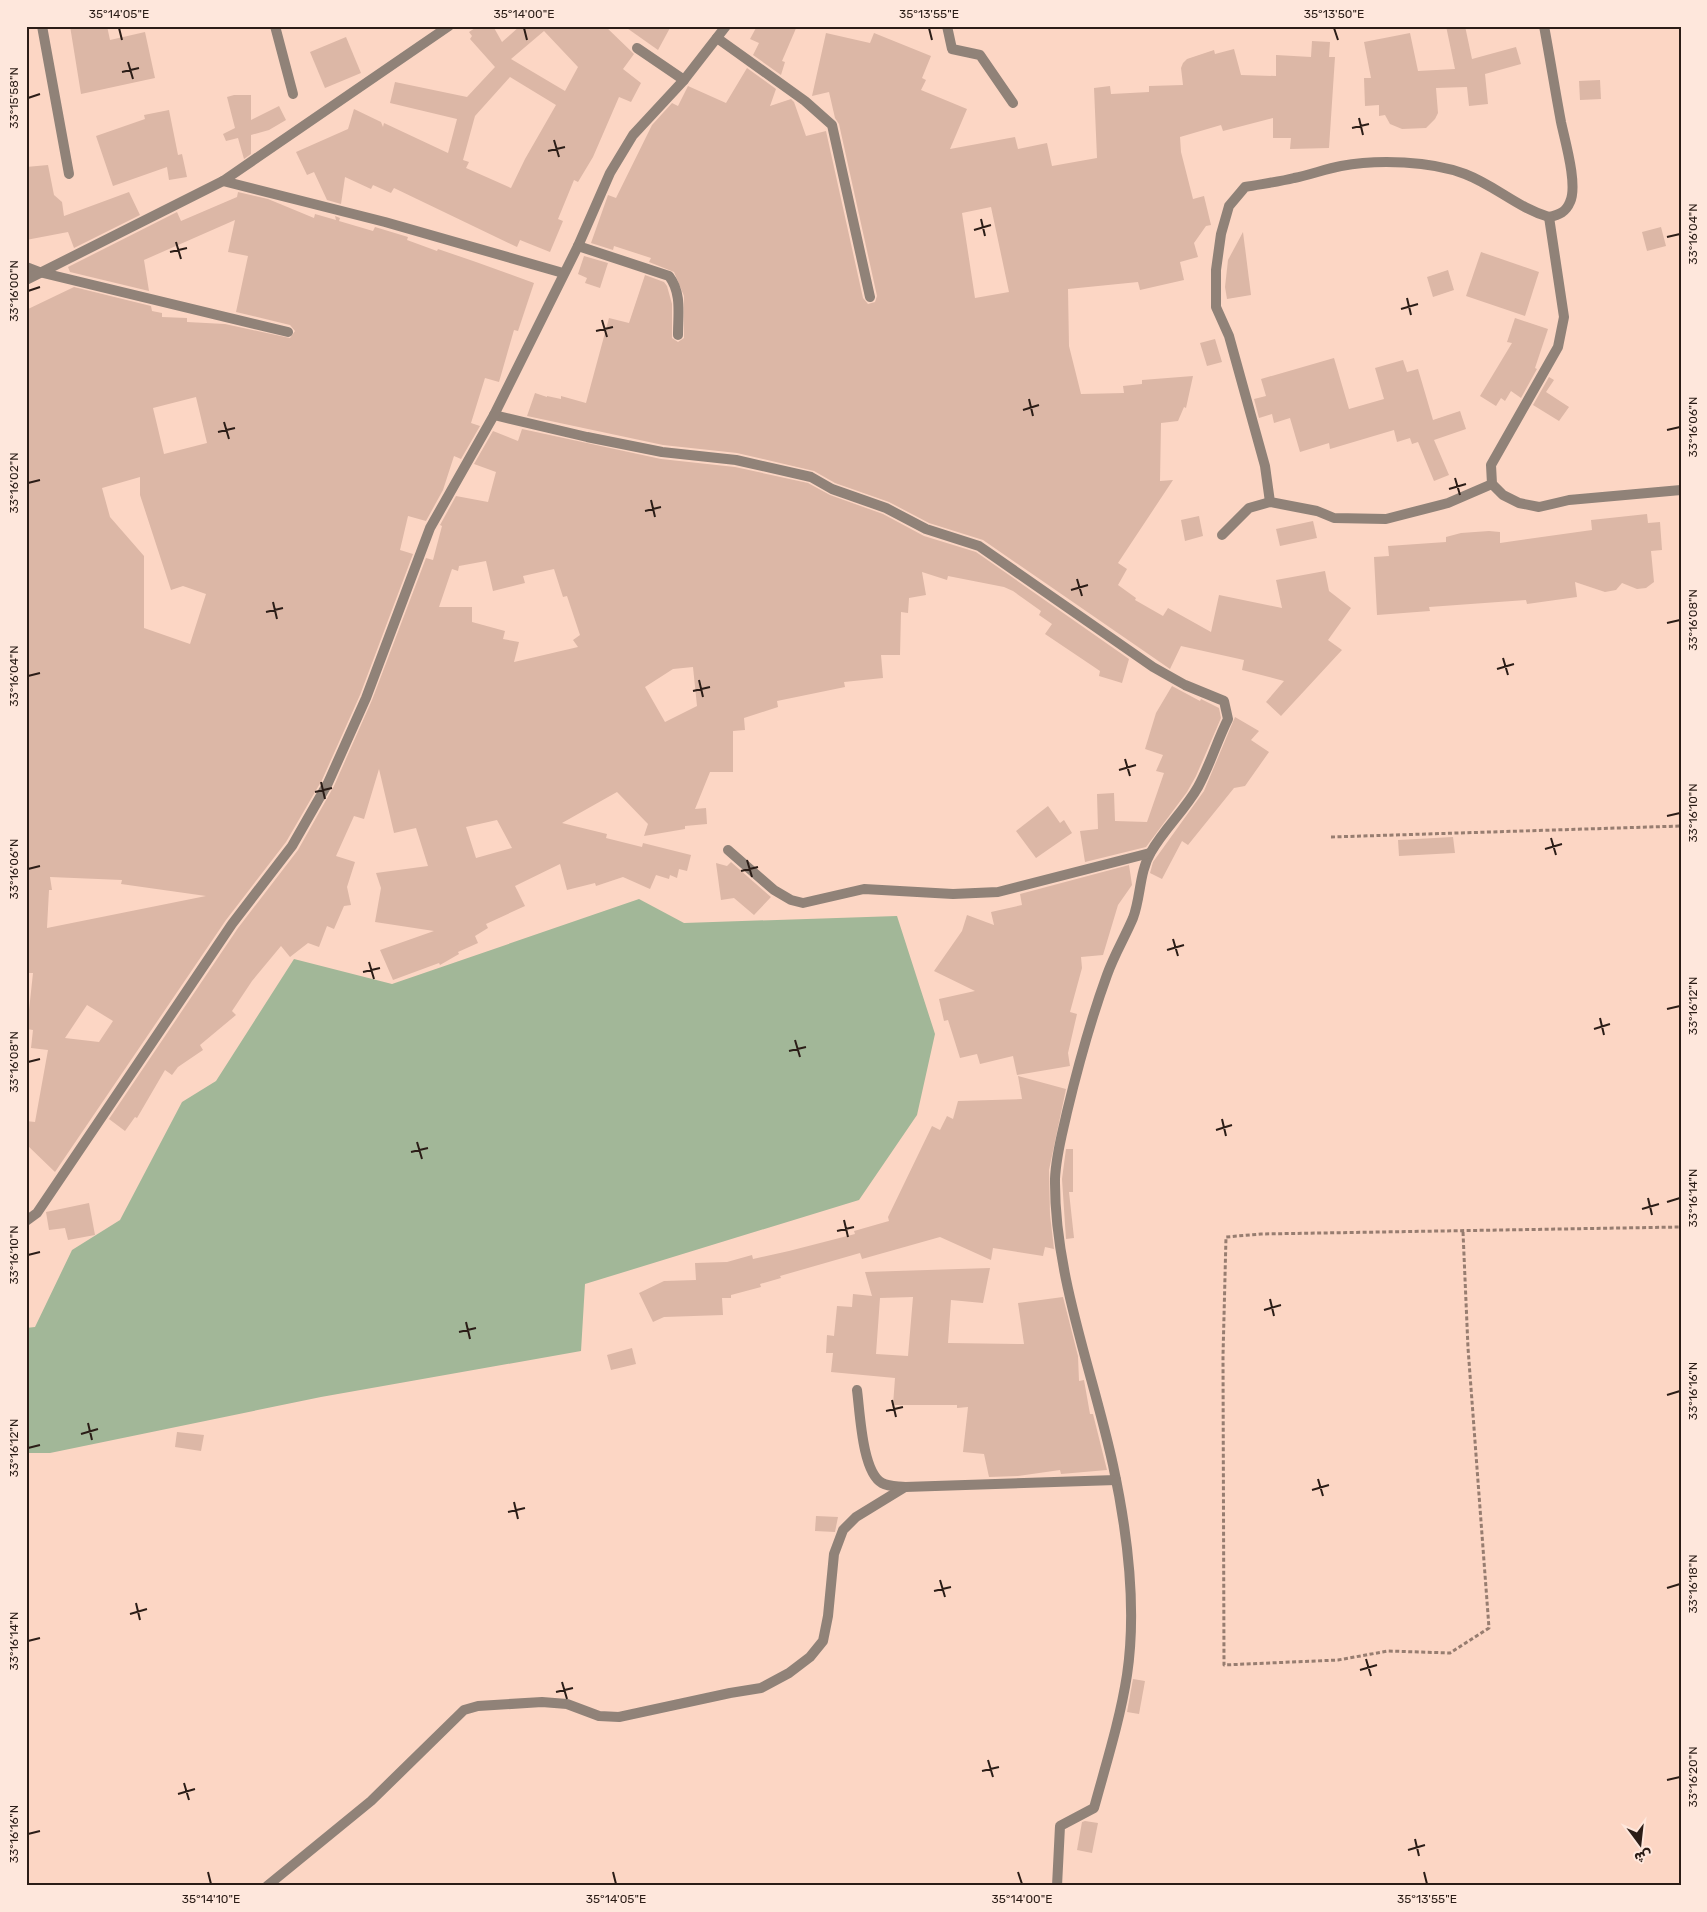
<svg xmlns="http://www.w3.org/2000/svg" width="1707" height="1912" viewBox="0 0 1707 1912" font-family="Rubik,Vazirmatn,sans-serif">
<rect width="100%" height="100%" fill="#fcd6c4"/>
<polygon fill="#a2b798" points="639,899 684,923 897,916 935,1034 917,1115 859,1200 585,1284 581,1351 321,1397 50,1453 26,1453 26,1328 35,1327 72,1250 120,1220 182,1102 216,1081 294,959 392,984"/>
<g fill="#dcb7a6" fill-rule="evenodd">
<polygon points="70,26 107,26 110,40 145,32 155,78 81,94"/>
<path d="M478,26h15l9,16 18,-16h85l29,28 -11,15 18,14 -10,19 -12,-5 -26,60 -15,25 -4,-2 -16,39 5,2 -13,31 -30,-12 -3,7 -123,-59 -3,5 -18,-8 -2,4 -26,-12 -4,27 -14,-4 -13,-28 -7,3 -11,-23 52,-23 6,-20 27,13 2,5 1,-4 64,30 9,-34 -67,-16 5,-21 72,15 28,-30 -25,-28 2,-3 -3,-4zM544,31l34,36 -13,24 -54,-32zM510,77l46,28 -31,54 -14,29 -45,-20 3,-6 -6,-2 12,-44z"/>
<polygon points="624,26 671,26 658,50"/>
<polygon points="757,26 797,26 782,61 785,62 781,75 753,55 759,43 750,39"/>
<polygon points="1446,26 1465,26 1472,59 1516,47 1521,64 1485,74 1488,104 1469,106 1467,87 1436,88 1438,113 1435,119 1426,128 1402,129 1390,124 1385,115 1379,116 1379,105 1365,106 1364,78 1371,78 1364,42 1410,33 1418,71 1455,69"/>
<path d="M826,33l44,10 4,-10 57,23 -9,22 4,2 -5,10 46,19 -17,40 65,-12 3,12 29,-6 5,23 45,-8 -3,-70 16,-2 1,8 38,-2v-6l34,-1 -2,-17 2,-5 4,-4 27,-9 1,4 19,-5 7,26 35,1v-21l35,2 1,-16 18,1 -1,15h6l-6,91 -39,1 1,-11h-18v-20l-50,13 -2,-6 -41,12 1,15 12,47 11,-3 7,29 -5,1 -12,17 4,14 -18,5 4,18 -44,10 -2,-8 -70,7 1,57 12,48 43,-1 -1,-7 19,-2v-4l51,-4 -7,32 -2,-1 -6,14 -17,2 -1,58 13,-1 -55,83 9,6 -9,16 18,13 -1,2 28,16 5,-8 43,24 8,-37 63,13 -6,-28 49,-9 4,20 22,17 -23,32 14,10 -61,66 -15,-14 18,-21 -42,-11 2,-10 -63,-14 -11,23 -187,-129 -54,-17 -40,-21 -54,-19 -21,-12 -77,-18 -74,-8 -136,-29 8,-23 12,4v-1l14,3v-3l25,7 23,-85 20,5 16,-48 19,7 3,4 5,18v34l6,4 6,-4v-42l-10,-24 -25,-10 2,-4 -37,-12 -1,4 -22,-7 17,-48 8,3 36,-73 20,-22 6,3 10,-20 38,17 21,-35 29,21 -6,17 21,-7 3,3 12,34 20,-5 37,167 5,6 7,-2 2,-6 -38,-172 -4,-6 -6,-26 -17,4zM991,207l18,85 -34,6 -13,-85z"/>
<polygon points="346,37 361,73 325,88 310,52"/>
<polygon points="1600,80 1601,99 1580,100 1579,81"/>
<polygon points="234,95 251,95 251,120 279,106 286,120 269,130 251,135 251,154 244,159 238,138 226,141 223,134 235,128 227,97"/>
<polygon points="169,110 178,155 182,154 187,177 169,180 167,167 113,186 96,136 145,119 144,115"/>
<polygon points="48,165 54,195 62,202 64,216 129,192 140,215 74,248 68,232 26,240 26,167"/>
<path d="M238,192l30,7 46,19 1,-4 21,6 -1,-4 5,2 -1,3 34,10 2,-4 33,10 -1,3 30,11 1,-2 38,13 58,21 -16,48 -4,-1 -15,52 -14,-4 -14,45 9,3 -19,33 -7,-3 -11,34 -17,31 -18,-5 -8,34 13,4 -53,141 -38,85 -36,62 -60,78 -171,252 -29,-28v-23l9,1 13,-72 -17,-2 2,-18 -6,-1 6,-56h-7v-663l48,-23 77,19 1,5 10,2v4l25,1v4l38,2 65,14 5,-7 -5,-6 -54,-13 12,-56 -20,-4 7,-32 -91,40 5,31 -79,-19 -2,-5 109,-55 4,9 56,-24zM196,397l11,46 -43,11 -11,-46zM140,477v18l31,95 12,-4 23,8 -16,50 -46,-16v-72l-34,-39 -8,-29zM50,877l72,3 -1,4 85,12 -159,32 2,-38h3zM87,1005l26,16 -14,21 -34,-4z"/>
<polygon points="1661,227 1666,246 1647,251 1642,232"/>
<polygon points="1243,232 1251,295 1227,299 1225,287 1228,260"/>
<polygon points="1481,252 1539,272 1525,316 1466,296"/>
<polygon points="584,256 608,263 600,288 585,283 587,278 578,274"/>
<polygon points="1448,270 1454,290 1433,297 1427,277"/>
<polygon points="1515,318 1548,329 1535,368 1537,369 1521,398 1511,391 1505,401 1501,398 1496,406 1480,396 1512,343 1507,342"/>
<polygon points="1215,339 1222,362 1207,366 1200,343"/>
<polygon points="1334,358 1349,409 1384,399 1375,368 1403,360 1407,372 1418,369 1433,420 1460,411 1466,429 1434,440 1449,475 1434,481 1418,442 1412,444 1410,438 1397,442 1394,430 1330,449 1329,443 1300,452 1290,418 1274,423 1272,414 1259,418 1254,399 1266,396 1261,379"/>
<polygon points="1549,377 1554,380 1546,392 1569,407 1559,421 1533,405"/>
<path d="M522,429l139,30 74,8 73,16 22,12 53,19 41,22 52,16 153,107 -7,24 -23,-7 1,-5 -55,-37 7,-10 -13,-9 2,-4 -28,-20 -9,-4 -56,-11 -1,4 -25,-8 4,23 -17,3 -1,15 -7,-1 -1,43h-19l2,23 -39,4 1,5 -68,14 1,6 -34,11 1,12 -12,1v41h-23l-15,37 11,-1 1,16 -22,2v3l-41,7 4,-12 -31,-32 -55,31 45,11 -1,4 36,9 1,-4 48,12 -4,16 -8,-2 -2,9 -7,-3 -1,4 -13,-4 -6,14 -27,-12 -27,9 -1,-3 -28,7 -7,-26 -45,22 10,20 -39,18 2,4 -13,8 3,7 -20,9 1,2 -19,11 -1,-2 -46,17 -13,-30 54,-19 -59,-9 6,-34 -5,-15 52,-7 -12,-38 -22,5 -15,-64 -15,50 -10,-3 -18,40 19,6 -8,25 4,18 -7,1 -10,23 -7,-3 -8,21 -11,-4 -18,14 -9,-11 -29,35 -20,30 4,4 -36,30 3,5 -25,17 -6,8 -7,-5 -28,48 -2,-1 -10,14 -16,-12 129,-191 60,-78 36,-64 38,-86 54,-142 7,2 9,-34 -2,-1 16,-29 32,6 8,-30 -22,-8 19,-33 25,10zM486,561l7,30 32,-8 -2,-7 31,-7 9,28 4,-1 13,39 -7,5 5,7 -64,15 5,-20 -16,-3 2,-8 -33,-9v-15h-33l13,-38 6,2 1,-5zM693,667l4,39 -32,16 -20,-35 28,-18zM497,820l15,28 -36,10 -10,-31z"/>
<polygon points="1647,514 1648,523 1660,522 1662,550 1651,551 1654,582 1646,588 1637,589 1622,583 1616,590 1605,592 1575,582 1577,597 1527,604 1526,600 1429,607 1430,611 1377,615 1374,557 1389,556 1388,546 1446,542 1446,537 1461,533 1489,531 1500,532 1500,543 1592,530 1591,520"/>
<polygon points="1199,516 1203,536 1185,541 1181,520"/>
<polygon points="1313,521 1317,538 1280,546 1276,529"/>
<polygon points="1172,686 1200,701 1201,699 1219,708 1221,718 1196,776 1187,792 1146,847 1085,862 1080,831 1098,829 1097,794 1114,793 1115,821 1147,822 1164,773 1156,771 1163,755 1145,749 1156,713"/>
<polygon points="1235,717 1259,731 1251,740 1269,752 1245,786 1234,788 1188,845 1182,841 1162,879 1150,873 1153,862 1204,791"/>
<polygon points="1048,806 1060,823 1064,820 1072,833 1036,858 1016,831"/>
<polygon points="1453,837 1455,853 1399,856 1398,840"/>
<polygon points="731,862 771,897 754,915 734,898 721,900 716,863 727,866"/>
<polygon points="1129,865 1132,885 1118,905 1103,955 1081,957 1082,968 1070,1012 1077,1014 1068,1053 1070,1066 1017,1075 1013,1056 980,1064 977,1054 960,1058 948,1020 944,1021 939,999 975,991 934,971 962,931 967,915 994,925 991,912 1022,905 1020,894"/>
<polygon points="1018,1076 1066,1089 1049,1170 1050,1215 1054,1249 1045,1247 1043,1256 993,1248 991,1260 940,1237 862,1259 860,1253 780,1276 781,1278 760,1284 761,1287 731,1295 731,1298 722,1298 723,1315 664,1317 653,1322 639,1293 664,1281 696,1280 695,1263 727,1262 752,1255 753,1259 789,1251 855,1234 854,1231 889,1221 888,1217 932,1126 940,1130 947,1116 953,1119 958,1101 1022,1099"/>
<polygon points="1066,1149 1073,1149 1073,1192 1069,1192 1074,1238 1066,1239 1062,1179"/>
<polygon points="89,1203 95,1235 68,1240 65,1228 49,1230 46,1212"/>
<path d="M990,1268l-7,35 -32,-3 -3,43 76,1 -6,-41 45,-6 15,59 1,25 5,-1 6,34h3l14,56 -46,4 -1,-4 -42,6 -29,1 -5,-23 -21,-2 5,-45 -11,1v-3h-64l2,-27 -64,-6 2,-19h-7l1,-18 7,1 3,-30 15,1 1,-13 19,2 -7,-24zM913,1297l-5,59 -32,-2 4,-56z"/>
<polygon points="632,1348 636,1364 611,1370 607,1355"/>
<polygon points="177,1432 204,1435 201,1451 175,1447"/>
<polygon points="816,1516 838,1517 835,1532 815,1531"/>
<polygon points="1133,1679 1145,1681 1139,1714 1127,1712"/>
<polygon points="1085,1821 1098,1823 1092,1853 1077,1850 1082,1822"/>
</g>
<g fill="none" stroke-linecap="round" stroke-linejoin="round">
<g stroke="#977d70" stroke-width="3" stroke-dasharray="4 2.5" stroke-linecap="butt">
<polyline points="1331,837 1681,826"/>
<polyline points="1463,1232 1468,1348 1489,1628 1450,1653 1388,1651 1338,1660 1224,1665 1223,1356 1226,1237 1261,1234 1681,1227"/>
</g>
<polyline stroke="#908278" stroke-width="10" points="637,48 684,80"/>
<g stroke="#908278" stroke-width="10">
<polyline points="42,26 69,174"/>
<polyline points="275,26 293,94"/>
<polyline points="947,26 952,49 980,55 1013,103"/>
<path d="M1544,26c6,32 11,64 17,96 4,19 17,63 9,80 -4,10 -11,13 -21,15l15,100 -6,30 -67,118 1,19 11,11 16,8 20,4 30,-7 112,-10"/>
<polyline points="717,38 805,101 832,125 870,297"/>
<polyline points="223,181 385,222 563,273"/>
<path d="M578,246l91,30c13,17 9,38 9,59"/>
<polyline points="26,267 39,272 288,332"/>
<polyline points="26,280 223,181 449,26"/>
<path d="M494,415l93,22 75,15 74,8 75,17 21,12 54,19 40,21 53,17 174,121 32,18 39,16 4,18c-11,22 -18,46 -30,68 -13,23 -34,42 -47,65 -12,20 -10,45 -18,66 -8,19 -19,37 -26,57 -16,44 -29,91 -40,137 -5,23 -11,43 -12,67 -1,96 38,193 58,286 14,65 24,143 14,210 -7,45 -21,89 -33,133l-34,18 -3,60"/>
<path d="M1492,484l-44,19 -62,16 -52,-1 -17,-7 -47,-9 -5,-36 -36,-130 -13,-29v-37l5,-36 8,-28 16,-19c16,-3 33,-5 49,-9 16,-3 31,-9 47,-12 37,-7 90,-5 124,8 31,12 53,34 84,43"/>
<polyline points="1222,535 1249,508 1270,502"/>
<polyline points="728,850 774,890 791,900 803,903 864,889 953,894 998,892 1150,853"/>
<polyline points="26,1221 37,1213 232,924 292,846 328,783 366,698 430,528 494,415 578,246 610,173 633,135 684,80 726,26"/>
<path d="M857,1390c3,22 5,82 25,93 7,4 16,3 23,4l211,-7"/>
<polyline points="267,1886 371,1801 464,1710 478,1706 542,1702 567,1704 599,1716 619,1717 730,1693 761,1688 789,1673 810,1657 823,1641 828,1616 834,1554 843,1530 856,1517 905,1487"/>
</g>
</g>
<path fill="none" stroke="#2b1d17" stroke-width="2" d="M119,28l3,12M524,28l3,12M929,28l3,12M1334,28l4,12M128,62l5,17M122,72l17,-4M28,98l12,-4M1359,118l4,17M1352,128l17,-4M554,140l5,17M548,151l17,-4M981,219l4,17M974,230l17,-5M1667,237l13,-3M176,242l5,17M170,252l17,-4M28,291l12,-4M1407,298l4,17M1401,309l17,-5M602,320l5,17M596,331l17,-4M1029,399l4,17M1023,410l16,-5M224,422l5,17M1667,430l13,-3M218,432l17,-4M1455,478l5,17M28,483l12,-3M1449,489l17,-5M651,500l4,17M645,511l16,-4M1077,579l5,17M1071,590l17,-5M273,602l4,17M266,612l17,-4M1667,623l13,-3M1503,658l5,17M1497,669l17,-5M28,676l12,-3M699,680l4,17M693,691l17,-4M1125,759l5,17M1119,770l17,-5M321,782l4,17M315,792l17,-4M1667,816l13,-3M1551,838l5,17M1545,849l17,-5M747,860l5,17M28,869l12,-3M741,871l17,-4M1173,939l5,17M1167,950l17,-5M369,962l5,17M363,972l17,-4M1667,1009l13,-3M1600,1018l4,17M1594,1029l16,-5M795,1040l5,17M789,1051l17,-4M28,1062l12,-3M1222,1119l4,17M1216,1130l16,-5M417,1142l5,17M411,1152l17,-4M1648,1198l4,17M1667,1202l13,-4M1642,1209l17,-5M844,1220l4,17M837,1231l17,-4M28,1255l12,-3M1270,1299l4,17M1264,1310l17,-5M466,1322l4,17M459,1332l17,-4M1667,1395l13,-4M892,1400l4,17M886,1411l17,-4M88,1423l4,17M81,1434l17,-5M28,1448l12,-3M1318,1479l5,17M1312,1490l17,-5M514,1502l4,17M508,1512l17,-4M940,1580l5,17M1667,1588l13,-4M934,1591l17,-4M136,1603l4,17M130,1614l17,-5M28,1641l12,-3M1366,1659l5,17M1360,1670l17,-5M562,1682l5,17M556,1692l17,-4M988,1760l5,17M982,1771l17,-4M1667,1780l13,-3M184,1783l5,17M178,1794l17,-5M28,1834l12,-3M1415,1839l4,17M1408,1850l17,-5M208,1872l3,12M613,1872l3,12M1018,1872l4,12M1424,1872l3,12"/>
<rect width="1707" height="1912" fill="none" stroke="#fee7dc" stroke-width="55"/>
<g transform="translate(1640 1844) rotate(165)" stroke="#fee7dc" stroke-width="4" paint-order="stroke">
<path d="M0-4L9 19L0 12L-9 19Z" fill="#2b1d17"/>
<text y="-8" font-size="14" font-weight="bold" text-anchor="middle" fill="#2b1d17">ش</text>
</g>
<rect x="28" y="28" width="1652" height="1856" fill="none" stroke="#2b1d17" stroke-width="2"/>
<g font-size="12" text-anchor="middle" fill="#2b1d17">
<text x="119" y="18">35°14'05"E</text>
<text x="524" y="18">35°14'00"E</text>
<text x="929" y="18">35°13'55"E</text>
<text x="1334" y="18">35°13'50"E</text>
<text transform="translate(14 98) rotate(-90)" y="4">33°15'58"N</text>
<text transform="translate(1693 234) rotate(-90)" y="4">33°16'04"N</text>
<text transform="translate(14 291) rotate(-90)" y="4">33°16'00"N</text>
<text transform="translate(1693 427) rotate(-90)" y="4">33°16'06"N</text>
<text transform="translate(14 483) rotate(-90)" y="4">33°16'02"N</text>
<text transform="translate(1693 620) rotate(-90)" y="4">33°16'08"N</text>
<text transform="translate(14 676) rotate(-90)" y="4">33°16'04"N</text>
<text transform="translate(1693 813) rotate(-90)" y="4">33°16'10"N</text>
<text transform="translate(14 869) rotate(-90)" y="4">33°16'06"N</text>
<text transform="translate(1693 1006) rotate(-90)" y="4">33°16'12"N</text>
<text transform="translate(14 1062) rotate(-90)" y="4">33°16'08"N</text>
<text transform="translate(1693 1198) rotate(-90)" y="4">33°16'14"N</text>
<text transform="translate(14 1255) rotate(-90)" y="4">33°16'10"N</text>
<text transform="translate(1693 1391) rotate(-90)" y="4">33°16'16"N</text>
<text transform="translate(14 1448) rotate(-90)" y="4">33°16'12"N</text>
<text transform="translate(1693 1584) rotate(-90)" y="4">33°16'18"N</text>
<text transform="translate(14 1641) rotate(-90)" y="4">33°16'14"N</text>
<text transform="translate(1693 1777) rotate(-90)" y="4">33°16'20"N</text>
<text transform="translate(14 1834) rotate(-90)" y="4">33°16'16"N</text>
<text x="211" y="1903">35°14'10"E</text>
<text x="616" y="1903">35°14'05"E</text>
<text x="1022" y="1903">35°14'00"E</text>
<text x="1427" y="1903">35°13'55"E</text>
</g>
</svg>
